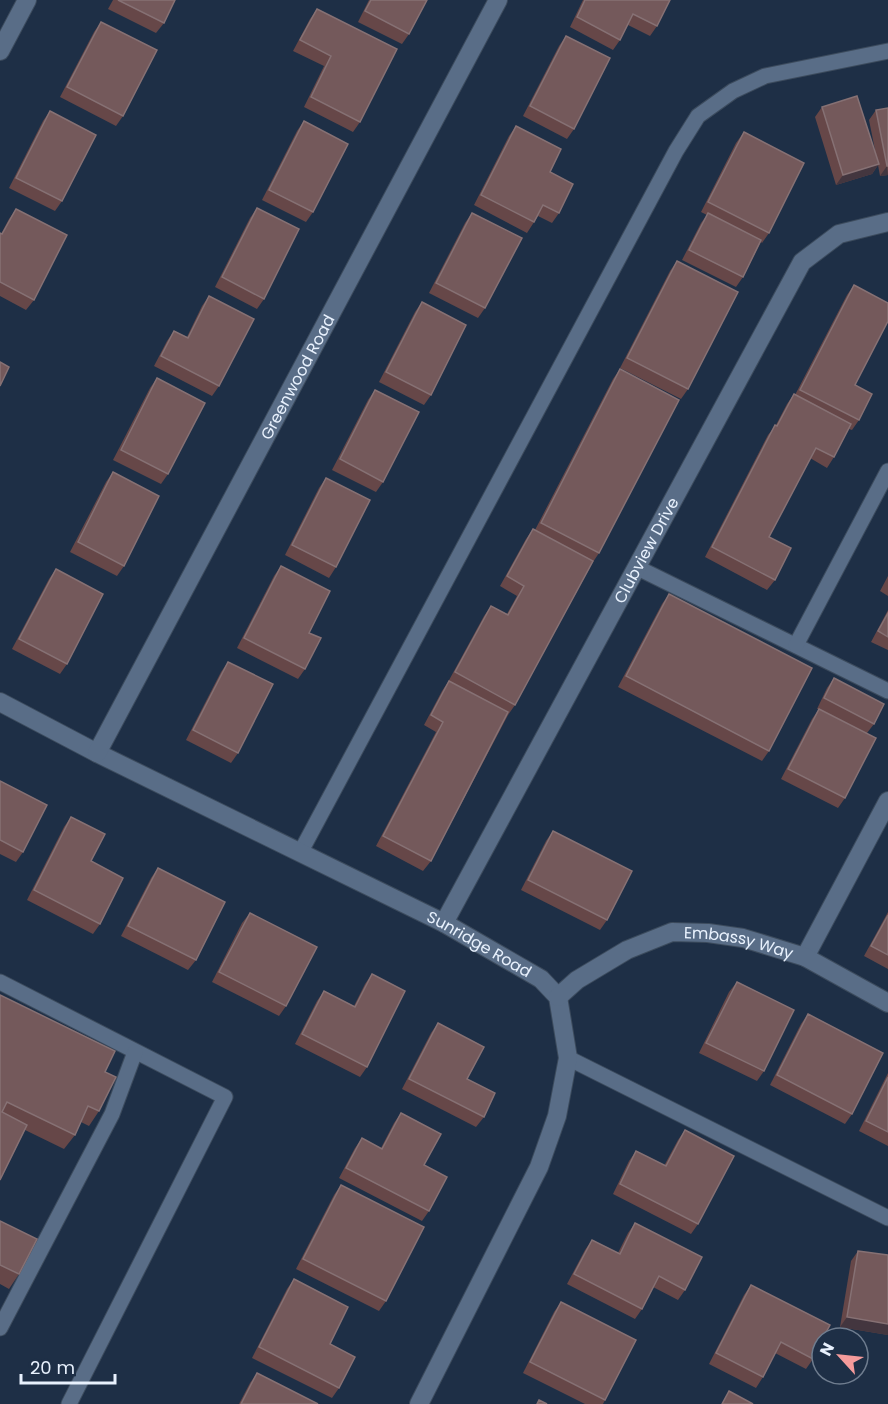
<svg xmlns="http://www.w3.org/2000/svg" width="888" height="1404" viewBox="0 0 888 1404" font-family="Poppins,sans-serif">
<rect width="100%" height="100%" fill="#1e2f46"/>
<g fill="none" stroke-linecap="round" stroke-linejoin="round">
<g stroke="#3c4b5d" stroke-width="17">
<g id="lane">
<polyline points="636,567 888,691"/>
<polyline points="796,645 888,471"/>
<polyline points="300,853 676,151 698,116 733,91 765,76 888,51"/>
<polyline points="0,982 225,1097 69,1404"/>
<polyline points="568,1058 888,1218"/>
<polyline points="0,1328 112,1114 135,1052"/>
</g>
</g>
<g stroke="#3c4b5d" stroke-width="20">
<g id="street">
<polyline points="0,51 27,0"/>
<path id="s1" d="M0,702l97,51 347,170 97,56 17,18 10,61 -11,58 -18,51 -120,237"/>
<path id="s2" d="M97,753l401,-753"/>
<path id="s3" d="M444,923l358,-661 37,-28 49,-12"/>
<polyline points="805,957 888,801"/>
<path id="s4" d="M558,997l19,-17 50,-30 45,-18 36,1 35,5 62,19 83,46"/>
</g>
</g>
<use href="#lane" stroke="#596d87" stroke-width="15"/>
<use href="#street" stroke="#596d87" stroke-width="18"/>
</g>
<g fill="#664748">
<polygon points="113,0 175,0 164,23 156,33 108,9"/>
<polygon points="369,0 427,0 409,34 402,44 358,22"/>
<polygon points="583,0 670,0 657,26 650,36 628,25 620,40 613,50 570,27"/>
<polygon points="317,9 360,122 353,132 304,107 324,66 293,51 310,19"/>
<polygon points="101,22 123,116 116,126 60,97 94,32"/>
<polygon points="566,36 574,129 567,139 523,116 559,46"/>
<polygon points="822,107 875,150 869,120 876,110 888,108 888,175 880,176 878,165 872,174 836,185 815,117"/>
<polygon points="50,111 62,201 55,211 9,188 43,121"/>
<polygon points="304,121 313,212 306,222 262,200 297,131"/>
<polygon points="516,126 550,172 559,213 552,223 538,216 527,233 474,205 509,136"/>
<polygon points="744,132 769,233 762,243 761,242 743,277 736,287 682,260 701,223 707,215 701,212 736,143"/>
<polygon points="257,208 264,299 257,309 215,287 250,218"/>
<polygon points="16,209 34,300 26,310 0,296 0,233 1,234 9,219"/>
<polygon points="472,213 485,308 478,318 429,293 465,223"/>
<polygon points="677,261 688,389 681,399 620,368 670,271"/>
<polygon points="854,285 855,385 859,420 852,430 849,429 834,457 827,468 810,458 769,537 775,580 767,590 705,557 768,435 776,425 787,404 794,394 795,395 847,295"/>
<polygon points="209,296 219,386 212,396 154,366 167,341 174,331 187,337 202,306"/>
<polygon points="422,302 431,395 424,405 379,382 415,312"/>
<polygon points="620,369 599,553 593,562 515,705 508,715 431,861 423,871 376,846 436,732 424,725 442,691 448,682 484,616 491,606 507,614 517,596 500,586 526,539 533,529 535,530 613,379"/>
<polygon points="157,378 168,474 161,484 113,460 150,388"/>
<polygon points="375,390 383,482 376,492 332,470 368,400"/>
<polygon points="113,472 124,566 117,576 70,552 106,482"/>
<polygon points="326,478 336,567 329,578 285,555 319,488"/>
<polygon points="281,566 309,633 305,669 298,679 237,648 274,576"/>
<polygon points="56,569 67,664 60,674 12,649 49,579"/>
<polygon points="888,576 888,596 880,591"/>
<polygon points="669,594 769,751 762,761 618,687 662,604"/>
<polygon points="888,610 888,650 871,642"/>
<polygon points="228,662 238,753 231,763 186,740 221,672"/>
<polygon points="834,678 874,724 867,733 845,798 838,808 781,779 812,719 819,709 817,709 827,688"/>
<polygon points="0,781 23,852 16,862 0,854"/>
<polygon points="71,817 91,861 100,924 93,934 27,900 64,827"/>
<polygon points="553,831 607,920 600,930 521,890 546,841"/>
<polygon points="158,868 196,960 188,970 121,936 151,878"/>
<polygon points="888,912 888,969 864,956"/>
<polygon points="250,913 286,1006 279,1016 212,982 242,923"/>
<polygon points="372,974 367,1067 360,1077 295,1044 317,1001 324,991 354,1006 365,984"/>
<polygon points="737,982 764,1071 757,1081 699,1053 729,992"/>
<polygon points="0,995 105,1072 99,1111 89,1126 81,1122 75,1135 64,1149 25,1130 0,1180"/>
<polygon points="808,1014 852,1114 845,1124 770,1085 801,1024"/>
<polygon points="438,1023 467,1079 484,1117 476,1127 402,1089 431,1033"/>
<polygon points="888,1073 888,1146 859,1131"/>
<polygon points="401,1113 424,1165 429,1211 422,1221 339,1178 355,1148 362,1138 381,1148 394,1123"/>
<polygon points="685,1130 698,1224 691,1234 613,1194 629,1161 636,1151 664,1166 678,1140"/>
<polygon points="341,1185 386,1301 379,1311 296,1269 334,1195"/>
<polygon points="0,1221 19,1274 9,1289 0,1284"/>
<polygon points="635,1223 685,1290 678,1300 653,1287 642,1309 635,1319 567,1284 585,1250 592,1240 618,1253 628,1233"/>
<polygon points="858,1251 888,1335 840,1327 851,1261"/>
<polygon points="294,1279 330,1344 339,1388 332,1398 252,1358 287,1289"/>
<polygon points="751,1285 813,1359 806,1369 775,1353 763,1377 756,1388 709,1364 744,1295"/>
<polygon points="561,1302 605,1400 603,1404 585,1404 523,1373 554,1312"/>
<polygon points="257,1373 318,1404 239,1404 250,1383"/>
</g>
<g fill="#43363f">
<polygon points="879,164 872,174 836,185 843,175"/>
<polygon points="887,166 888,175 880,176"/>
<polygon points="847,1317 888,1324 888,1335 840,1327"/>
</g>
<g fill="#74595b" stroke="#867174" stroke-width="1.5">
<polygon points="118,0 175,0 164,23"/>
<polygon points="371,0 427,0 409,34 365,11"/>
<polygon points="585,0 670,0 657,26 633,14 620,40 577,17"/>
<polygon points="317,9 397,49 360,122 311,97 331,56 300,40"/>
<polygon points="101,22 157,50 123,116 67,87"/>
<polygon points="566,36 610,58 574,129 530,106"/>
<polygon points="857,96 879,164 843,175 822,107"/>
<polygon points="888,108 888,166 887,166 876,110"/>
<polygon points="50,111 96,135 62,201 16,178"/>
<polygon points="304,121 348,144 313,212 269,190"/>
<polygon points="516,126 561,149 550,172 573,184 559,213 543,205 534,222 481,195"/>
<polygon points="744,132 804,163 769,233 708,202"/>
<polygon points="257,208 299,229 264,299 222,277"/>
<polygon points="16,209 67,235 34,300 0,282 0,233 2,234"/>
<polygon points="472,213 522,238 485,308 436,283"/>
<polygon points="708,213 761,240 743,277 689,250"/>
<polygon points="677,261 738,292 688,389 627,358"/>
<polygon points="854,285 888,303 888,321 855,385 872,394 859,420 800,390"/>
<polygon points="209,296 254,319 219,386 161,356 174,331 188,338"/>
<polygon points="422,302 466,325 431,395 386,372"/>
<polygon points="0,362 9,367 0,386"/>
<polygon points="620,369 679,400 599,553 541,523"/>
<polygon points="157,378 205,403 168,474 121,450"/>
<polygon points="375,390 419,412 383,482 340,459"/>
<polygon points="794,394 851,424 834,457 816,448 769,537 791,548 775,580 712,547 775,425 777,426"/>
<polygon points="113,472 159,496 124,566 78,542"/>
<polygon points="326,478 370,500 336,567 292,545"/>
<polygon points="533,529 593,561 515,705 455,672 491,606 508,615 524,586 507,576"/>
<polygon points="281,566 330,591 309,633 321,638 305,669 244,638"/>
<polygon points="56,569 103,594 67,664 19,639"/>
<polygon points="669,594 812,668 769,751 626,676"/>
<polygon points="888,613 888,637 878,631"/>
<polygon points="228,662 273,684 238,753 193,730"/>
<polygon points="834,678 884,704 874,724 824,698"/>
<polygon points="449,681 508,712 431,861 383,836 443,722 431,715"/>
<polygon points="819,709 876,738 845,798 788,769"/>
<polygon points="0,781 47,805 23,852 0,840"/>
<polygon points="71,817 105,834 91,861 123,878 100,924 34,890"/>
<polygon points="553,831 632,871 607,920 528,880"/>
<polygon points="158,868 225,902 196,960 128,926"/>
<polygon points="250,913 317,947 286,1006 219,972"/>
<polygon points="888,915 888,955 871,946"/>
<polygon points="372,974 405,991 367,1067 302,1034 324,991 355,1007"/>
<polygon points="737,982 794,1010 764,1071 706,1043"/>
<polygon points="0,995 115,1051 105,1072 116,1077 99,1111 88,1106 75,1135 7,1102 2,1112 27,1125 0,1180"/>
<polygon points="808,1014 883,1053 852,1114 777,1075"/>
<polygon points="438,1023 484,1047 467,1079 495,1093 484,1117 409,1079"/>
<polygon points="888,1077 888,1132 866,1121"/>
<polygon points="401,1113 441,1134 424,1165 447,1177 429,1211 346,1168 362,1138 382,1149"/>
<polygon points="685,1130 734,1156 698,1224 620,1184 636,1151 666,1166"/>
<polygon points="341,1185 424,1227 386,1301 303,1259"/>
<polygon points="0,1221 37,1239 19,1274 0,1265"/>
<polygon points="635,1223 702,1257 685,1290 659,1276 642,1309 574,1274 592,1240 620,1254"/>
<polygon points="858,1251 888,1255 888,1324 847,1317"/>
<polygon points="294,1279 348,1307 330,1344 355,1357 339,1388 259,1347"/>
<polygon points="751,1285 830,1325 823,1338 822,1338 822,1340 813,1359 781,1342 763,1377 716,1353"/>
<polygon points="561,1302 636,1340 605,1400 530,1362"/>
<polygon points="257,1373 318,1404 241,1404"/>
<polygon points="729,1391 753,1404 722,1404"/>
<polygon points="539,1400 547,1404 537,1404"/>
</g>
<g text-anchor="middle" stroke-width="6" stroke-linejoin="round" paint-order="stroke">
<g font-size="16" fill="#e8f1fd" stroke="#1e2f46">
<text dy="6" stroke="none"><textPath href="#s2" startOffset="426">Greenwood Road</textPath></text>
<text dy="6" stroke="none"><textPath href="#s3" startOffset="424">Clubview Drive</textPath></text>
<text dy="6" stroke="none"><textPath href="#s1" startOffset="537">Sunridge Road</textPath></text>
<text dy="6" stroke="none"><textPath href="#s4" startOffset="200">Embassy Way</textPath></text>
</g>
</g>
<g transform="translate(840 1356) rotate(297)"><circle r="28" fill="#1e2f46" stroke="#6f7d8f" stroke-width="1.5"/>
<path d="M0-4.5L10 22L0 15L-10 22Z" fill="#f59b9b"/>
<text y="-9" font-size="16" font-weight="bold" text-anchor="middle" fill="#e8f1fd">N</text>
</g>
<path d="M21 1374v9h94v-9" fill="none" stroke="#e8f1fd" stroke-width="3"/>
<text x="30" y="1374" font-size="18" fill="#e8f1fd" stroke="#1e2f46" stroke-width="4.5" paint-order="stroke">20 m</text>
</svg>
